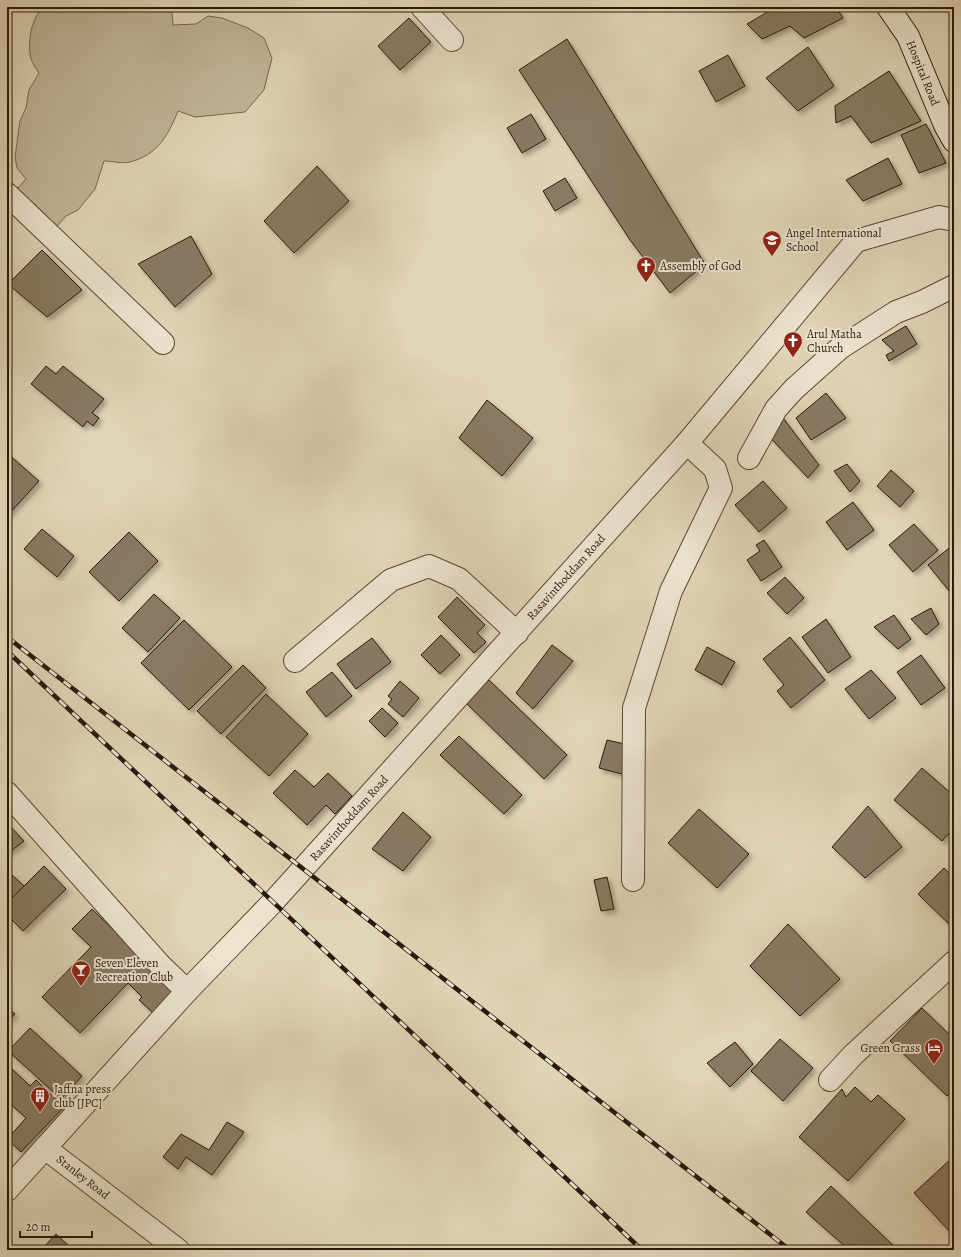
<svg xmlns="http://www.w3.org/2000/svg" width="961" height="1257" viewBox="0 0 961 1257" font-family="Alegreya,serif">
<defs>
<filter id="shadow"><feDropShadow dx="3.5" dy="3.5" stdDeviation="2" flood-color="#0004"/></filter>
</defs>
<rect width="100%" height="100%" fill="#e1d5b7"/>
<filter id="stains"><feTurbulence type="fractalNoise" baseFrequency=".005" numOctaves="4"/><feColorMatrix values="0 0 0 0 .2 0 0 0 0 .09 0 0 0 0 .02 0 0 0 .5 -.17"/></filter>
<radialGradient id="worn" r=".72"><stop offset=".6" stop-color="#630" stop-opacity="0"/><stop offset="1" stop-color="#630" stop-opacity=".3"/></radialGradient>
<path fill="#c2b59a" stroke="#766652" d="M43,7h126l3,5 1,13 23,-1 12,-8 14,2 26,10 16,10 8,20 -8,32 -19,22 -50,5 -17,-6c-10,25 -21,44 -48,51 -7,2 -18,-1 -26,-1l-9,28 -17,21 -12,6 -18,20 -38,-39 16,-18 -9,-11 -2,-11 5,-36 6,-13 3,-18 10,-17c-3,-4 -6,-9 -8,-14 -4,-16 0,-40 12,-52z"/>
<g fill="#897a64" stroke="#2a180b" filter="url(#shadow)">
<polygon points="776,7 836,7 843,18 804,38 790,26 762,39 747,24"/>
<polygon points="409,18 431,42 400,70 378,46"/>
<polygon points="567,39 705,264 670,293 630,240 519,70"/>
<polygon points="808,47 834,86 798,111 766,78"/>
<polygon points="728,55 745,86 716,102 699,71"/>
<polygon points="889,71 921,121 871,143 851,116 836,123 835,106"/>
<polygon points="531,114 546,139 522,153 507,128"/>
<polygon points="926,124 946,163 919,173 901,135"/>
<polygon points="888,158 902,184 863,201 846,180"/>
<polygon points="317,166 349,201 294,253 264,221"/>
<polygon points="565,178 577,198 555,211 543,191"/>
<polygon points="191,236 212,274 175,307 138,264"/>
<polygon points="42,250 82,290 47,317 8,284"/>
<polygon points="906,326 917,344 889,361 886,355 894,351 882,340"/>
<polygon points="46,366 56,374 63,366 104,399 92,413 99,418 93,426 87,421 83,427 31,384"/>
<polygon points="826,393 846,418 811,440 796,418"/>
<polygon points="487,400 533,438 502,476 459,438"/>
<polygon points="776,409 819,465 808,478 763,430"/>
<polygon points="7,453 39,481 8,515 7,514"/>
<polygon points="847,464 860,481 850,492 834,471"/>
<polygon points="891,470 914,491 900,507 877,486"/>
<polygon points="763,481 787,508 759,532 735,505"/>
<polygon points="853,502 874,530 847,550 826,522"/>
<polygon points="914,524 938,550 913,572 889,545"/>
<polygon points="42,529 74,556 57,577 24,549"/>
<polygon points="129,532 158,561 119,601 89,572"/>
<polygon points="764,540 782,567 761,581 747,560 760,551 756,545"/>
<polygon points="953,545 954,588 950,592 928,565"/>
<polygon points="785,577 804,598 787,614 767,593"/>
<polygon points="154,594 180,618 148,652 122,628"/>
<polygon points="457,597 485,625 477,633 486,642 474,653 438,617"/>
<polygon points="931,608 939,624 926,635 911,619"/>
<polygon points="894,615 911,639 898,649 874,627"/>
<polygon points="826,619 851,657 828,673 802,637"/>
<polygon points="184,620 232,667 189,710 141,663"/>
<polygon points="441,635 460,655 440,674 421,655"/>
<polygon points="790,637 825,680 791,708 777,691 784,685 763,659"/>
<polygon points="372,638 391,662 356,689 337,664"/>
<polygon points="552,645 573,661 533,709 516,693"/>
<polygon points="707,647 735,662 722,685 695,670"/>
<polygon points="921,655 945,688 921,705 897,672"/>
<polygon points="243,665 266,688 221,734 197,711"/>
<polygon points="871,670 896,698 869,719 845,689"/>
<polygon points="332,672 352,696 326,717 306,692"/>
<polygon points="489,680 567,755 544,779 466,703"/>
<polygon points="400,681 419,698 403,717 388,704 392,699 388,696"/>
<polygon points="266,694 308,734 269,776 226,737"/>
<polygon points="382,708 398,723 385,737 369,721"/>
<polygon points="459,736 522,795 504,814 440,755"/>
<polygon points="607,740 629,745 622,774 599,768"/>
<polygon points="922,768 954,796 954,828 942,841 894,800"/>
<polygon points="295,770 314,787 328,773 352,796 335,814 326,805 307,825 273,793"/>
<polygon points="868,806 902,847 865,878 832,847"/>
<polygon points="699,809 749,854 717,888 668,843"/>
<polygon points="403,812 431,837 403,871 372,849"/>
<polygon points="7,823 24,841 7,854"/>
<polygon points="44,866 66,889 23,931 7,915 7,903"/>
<polygon points="944,868 954,878 954,929 918,894"/>
<polygon points="11,874 24,886 7,903 7,877"/>
<polygon points="607,877 614,909 601,911 594,880"/>
<polygon points="92,909 162,977 159,980 173,993 153,1013 139,1000 142,997 128,983 80,1033 42,997 91,947 72,929"/>
<polygon points="788,924 840,979 800,1016 750,966"/>
<polygon points="7,1007 15,1014 7,1022"/>
<polygon points="922,1008 954,1039 954,1089 947,1096 890,1041"/>
<polygon points="30,1028 82,1076 61,1099 8,1051"/>
<polygon points="780,1039 813,1068 783,1101 751,1071"/>
<polygon points="735,1042 753,1064 730,1087 707,1063"/>
<polygon points="10,1067 30,1086 36,1080 64,1107 21,1152 7,1139 26,1118 7,1101 7,1071"/>
<polygon points="855,1087 871,1102 878,1095 905,1119 848,1181 799,1137 842,1089 846,1097"/>
<polygon points="227,1122 244,1132 212,1175 186,1157 178,1169 163,1157 181,1134 209,1150"/>
<polygon points="954,1156 954,1231 951,1233 914,1193"/>
<polygon points="831,1186 898,1250 849,1250 806,1212"/>
<polygon points="56,1234 73,1250 41,1250"/>
</g>
<g fill="none" stroke-linecap="round" stroke-linejoin="round">
<g stroke="#584736" stroke-width="24">
<g id="street">
<polyline points="422,7 452,40"/>
<polyline points="7,194 163,343"/>
<polyline points="749,458 776,409 794,389 840,348 896,312 922,302 954,286"/>
<polyline points="295,661 391,580 429,566 459,579 517,633"/>
<polyline points="7,793 161,966 187,991"/>
<polyline points="633,880 634,708 671,591 721,488 715,469 687,443"/>
<polyline points="830,1080 853,1055 954,962"/>
<polyline points="45,1148 178,1250"/>
<polyline points="7,1190 187,991 272,903 687,443 856,241 939,217 954,220"/>
</g>
</g>
<g stroke="#2a180b" stroke-width="24">
<polyline id="secondary" points="888,7 908,36 945,125 954,141"/>
</g>
<use href="#street" stroke="#ece4d0" stroke-width="22"/>
<use href="#secondary" stroke="#ece4d0" stroke-width="22"/>
<g stroke="#2a180b" stroke-width="4.5">
<g id="rail">
<polyline points="7,637 790,1250"/>
<polyline points="7,651 642,1250"/>
</g>
</g>
<use href="#rail" stroke="#ece4d0" stroke-width="3" stroke-dasharray="9" stroke-linecap="butt"/>
</g>
<defs>
<g id="school-pin" transform="scale(1)"><path d="M0 17L-7.5 6A9.5 9.5 0 1 1 7.5 6Z" fill="#8f2418" stroke="#ece4d0"/><path d="M0-5L7-2L0 1L-7-2ZM-4 1L0 2.5L4 1V4Q0 6-4 4Z" fill="#fff"/></g>
<g id="church-pin" transform="scale(1)"><path d="M0 17L-7.5 6A9.5 9.5 0 1 1 7.5 6Z" fill="#8f2418" stroke="#ece4d0"/><path d="M-1.2-6h2.4v3.5h3.3v2.4h-3.3V6h-2.4V-.1h-3.3v-2.4h3.3Z" fill="#fff"/></g>
<g id="bar-pin" transform="scale(1)"><path d="M0 17L-7.5 6A9.5 9.5 0 1 1 7.5 6Z" fill="#8f2418" stroke="#ece4d0"/><path d="M-6-5H6L.8 .8V4.5H3.5V6h-7V4.5H-.8V.8Z" fill="#fff"/></g>
<g id="hotel-pin" transform="scale(1)"><path d="M0 17L-7.5 6A9.5 9.5 0 1 1 7.5 6Z" fill="#8f2418" stroke="#ece4d0"/><path d="M-6-4.5h1.5V1H6V5H4.5V3h-9V5H-6ZM-4 0a1.8 1.8 0 1 1 3.6 0ZM.5 0V-2.5h3Q6-2.5 6 0Z" fill="#fff"/></g>
<g id="building-pin" transform="scale(1)"><path d="M0 17L-7.5 6A9.5 9.5 0 1 1 7.5 6Z" fill="#8f2418" stroke="#ece4d0"/><path d="M-4-6H4V6H1V3H-1V6H-4ZM-2.5-4.3h1.7v1.8h-1.7ZM.8-4.3h1.7v1.8H.8ZM-2.5-1h1.7V.8h-1.7ZM.8-1h1.7V.8H.8Z" fill="#fff"/></g>
</defs>
<g fill-rule="evenodd">
<use href="#school-pin" x="772" y="240"/>
<use href="#church-pin" x="646" y="266"/>
<use href="#church-pin" x="793" y="341"/>
<use href="#bar-pin" x="81" y="970"/>
<use href="#hotel-pin" x="934" y="1048"/>
<use href="#building-pin" x="40" y="1096"/>
</g>
<g text-anchor="middle" stroke-width="4" stroke-linejoin="round" paint-order="stroke">
<g font-size="12" fill="#2a180b" stroke="#ece4d0">
<text transform="translate(923 73) rotate(68)" y="4">Hospital Road</text>
<text transform="translate(566 577) rotate(-48)" y="4">Rasavinthoddam Road</text>
<text transform="translate(349 818) rotate(-48)" y="4">Rasavinthoddam Road</text>
<text transform="translate(83 1177) rotate(38)" y="4">Stanley Road</text>
</g>
<g font-size="12" fill="#2a180b" stroke="#ece4d0" text-anchor="start">
<text x="786" y="237">Angel International<tspan x="786" dy="14">School</tspan></text>
<text x="660" y="270">Assembly of God</text>
<text x="807" y="338">Arul Matha<tspan x="807" dy="14">Church</tspan></text>
<text x="95" y="967">Seven Eleven<tspan x="95" dy="14">Recreation Club</tspan></text>
<text x="920" y="1052" text-anchor="end">Green Grass</text>
<text x="54" y="1093">Jaffna press<tspan x="54" dy="14">club [JPC]</tspan></text>
</g>
</g>
<rect width="961" height="1257" fill="none" stroke="#e1d5b7" stroke-width="24"/>
<rect x="8" y="8" width="945" height="1241" fill="none" stroke="#2a180b" stroke-width="2"/>
<rect x="12" y="12" width="937" height="1233" fill="none" stroke="#2a180b"/>
<path d="M20 1231v6h72v-6" fill="none" stroke="#2a180b" stroke-width="2"/>
<text x="26" y="1231" font-size="12" fill="#2a180b" stroke="#ece4d0" stroke-width="3" paint-order="stroke">20 m</text>
<rect width="100%" height="100%" filter="url(#stains)"/>
<rect width="100%" height="100%" fill="url(#worn)"/>
</svg>
